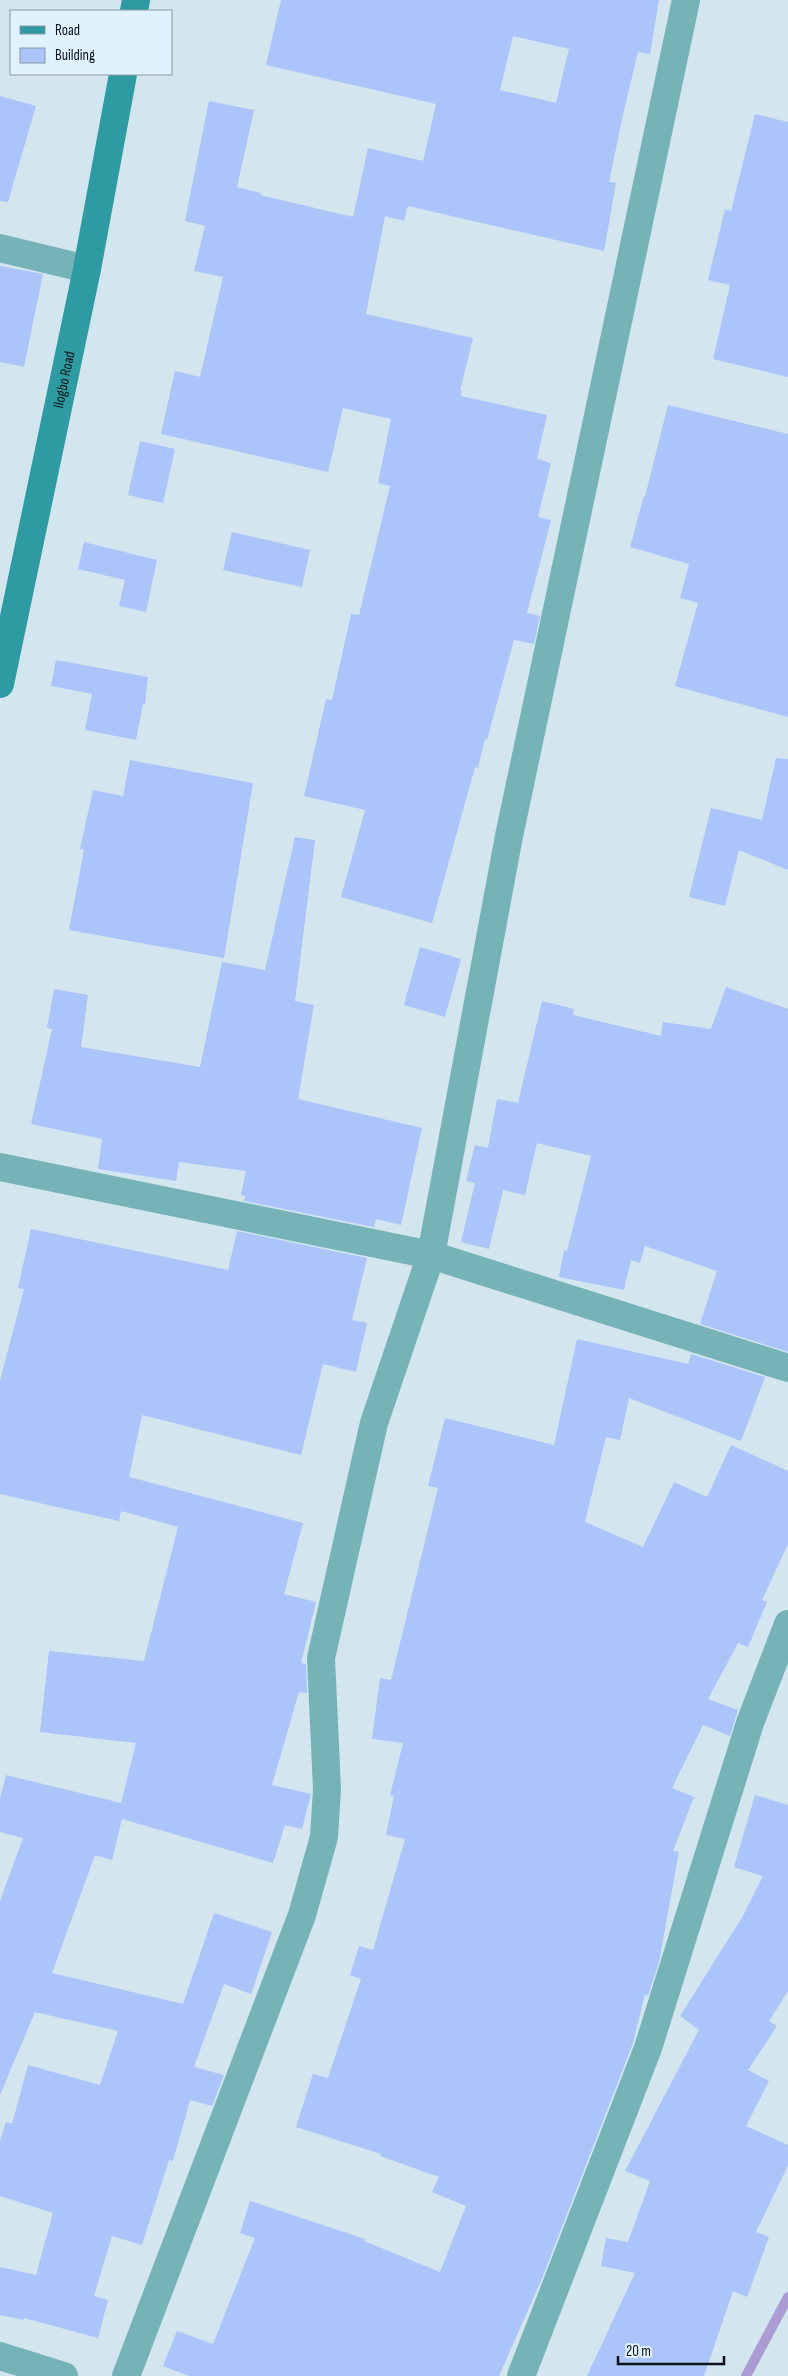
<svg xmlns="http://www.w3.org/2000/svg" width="788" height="2376" viewBox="0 0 788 2376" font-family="'Sofia Sans Condensed',sans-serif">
<rect width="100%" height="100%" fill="#d3e5ef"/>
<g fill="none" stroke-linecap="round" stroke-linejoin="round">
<polyline stroke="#ab9cd3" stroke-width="10" points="746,2376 788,2297"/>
</g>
<g fill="#abc4f9" fill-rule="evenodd">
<path d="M281,0h378l-9,54 -12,-2 -16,67 -13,63 7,1 -12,68 -196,-45 -4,15 -19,-5 -19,98 107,24 -13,53h2l-1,5 86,19 -10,44 14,4 -13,54 13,3 -24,93 13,3 -6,28 -20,-4 -27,100 -2,-1 -7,29 -3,-1 -43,156 -91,-26 24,-87 -61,-14 22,-97 6,1 19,-86 8,1 31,-129 -12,-3 13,-64 -48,-11 -15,64 -167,-38 14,-63 25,6 23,-100 -29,-6 11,-45 -20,-5 24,-120 45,9 -17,77 24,6 -1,2 93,22 15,-69 55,13 13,-57 -170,-39zM513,36l56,13 -13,54 -56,-13z"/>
<polygon points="0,96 36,106 8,202 0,201"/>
<polygon points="755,114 788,122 788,377 713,359 730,285 708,280 725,209 731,211"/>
<polygon points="0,266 43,274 24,367 0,362"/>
<polygon points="668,405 788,434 788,717 675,686 698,603 680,598 689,564 630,547 644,496 645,497"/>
<polygon points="140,441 175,449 163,503 128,495"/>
<polygon points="232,532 310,550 302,587 223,570"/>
<polygon points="84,542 157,560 146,612 119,606 125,580 78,569"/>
<polygon points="56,660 148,677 145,704 143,704 136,740 85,730 92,694 51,686"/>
<polygon points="776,758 788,759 788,870 739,850 725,906 689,897 711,808 762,820"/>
<polygon points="130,760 253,783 224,958 69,930 84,850 80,849 93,790 123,796"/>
<polygon points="295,837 315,840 295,1001 314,1005 298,1099 422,1128 401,1225 376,1219 374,1227 244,1201 245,1196 241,1195 246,1171 179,1162 176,1181 98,1169 102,1139 31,1124 52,1029 47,1028 54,989 88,995 81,1047 200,1067 222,962 265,970"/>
<polygon points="420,947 461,959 445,1017 404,1005"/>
<polygon points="726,987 788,1009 788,1352 700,1324 717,1271 645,1246 640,1263 631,1260 624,1290 559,1277 564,1250 567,1251 591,1156 537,1143 525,1195 503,1190 489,1249 461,1242 475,1183 466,1181 475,1145 488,1148 497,1099 518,1103 542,1001 574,1009 573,1015 661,1036 663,1022 711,1029"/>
<polygon points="31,1229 228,1270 237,1231 367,1258 352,1320 367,1323 356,1372 323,1364 301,1455 142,1415 129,1477 303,1523 284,1594 316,1602 301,1663 306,1664 307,1693 299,1692 272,1785 311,1794 302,1829 285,1825 273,1863 122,1819 112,1860 95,1855 52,1973 183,2004 214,1913 272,1932 251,1994 224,1984 194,2067 224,2075 212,2106 190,2100 173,2161 169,2160 142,2245 112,2236 94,2296 108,2300 98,2338 24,2318 24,2320 0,2315 0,2267 36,2275 53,2213 0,2196 0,2141 6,2122 12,2124 28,2065 100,2085 118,2031 35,2012 0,2095 0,1901 23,1838 0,1832 0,1798 6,1775 121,1803 136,1743 40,1732 49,1651 144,1661 178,1527 121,1511 119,1521 0,1494 0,1381 24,1289 18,1288"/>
<polygon points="577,1339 688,1364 691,1354 765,1377 741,1441 629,1398 620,1440 606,1437 585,1522 643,1547 674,1482 707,1497 731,1445 788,1471 788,1544 762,1600 767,1602 748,1647 738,1643 708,1699 738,1710 730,1736 703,1725 672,1788 694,1797 673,1851 679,1852 659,1962 648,1996 645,1994 633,2043 543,2276 499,2376 189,2376 163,2366 177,2331 213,2344 255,2238 240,2233 250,2201 365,2239 364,2241 440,2272 466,2206 432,2192 439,2177 380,2156 381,2154 296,2127 313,2074 328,2078 361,1979 350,1975 359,1946 373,1950 405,1839 386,1835 394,1796 390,1795 403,1743 372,1739 380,1678 391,1680 438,1488 428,1486 445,1418 554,1445"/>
<polygon points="755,1795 788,1805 788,1991 769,2021 777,2026 748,2070 769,2081 746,2126 788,2145 788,2165 756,2232 769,2237 747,2297 733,2291 704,2376 587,2376 635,2273 601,2266 606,2238 628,2242 650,2181 625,2171 699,2030 680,2016 743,1916 763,1876 734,1867"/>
</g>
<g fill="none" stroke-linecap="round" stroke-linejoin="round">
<g stroke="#76b3b7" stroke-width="28">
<polyline points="0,248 87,269"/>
<polyline points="0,1167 431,1255 788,1368"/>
<polyline points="0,2356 64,2376"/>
<polyline points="126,2376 302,1915 324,1837 327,1789 321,1658 374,1423 431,1255 509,836 686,0"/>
<polyline points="521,2376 648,2048 750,1723 788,1624"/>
</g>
<g stroke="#2e9ba2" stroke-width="28">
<polyline points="134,11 136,0"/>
<path id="s1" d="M0,684l87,-415 36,-195"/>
</g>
</g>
<g text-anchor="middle" stroke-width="4.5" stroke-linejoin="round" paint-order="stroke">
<g font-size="15" fill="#0d1316" stroke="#e0f2fd">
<text dy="5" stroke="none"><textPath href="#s1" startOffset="311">Ilogbo Road</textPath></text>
</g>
</g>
<rect x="10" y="10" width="162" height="65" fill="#e0f2fd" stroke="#8c99a1"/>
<rect x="20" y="26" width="25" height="8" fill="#2e9ba2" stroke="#8c99a1"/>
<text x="55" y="35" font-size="15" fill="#0d1316">Road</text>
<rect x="20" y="48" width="25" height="15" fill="#abc4f9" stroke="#8c99a1"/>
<text x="55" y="60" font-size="15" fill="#0d1316">Building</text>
<path d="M618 2356v8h106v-8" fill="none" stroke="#0d1316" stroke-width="2.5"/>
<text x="626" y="2356" font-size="15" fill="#0d1316" stroke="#e0f2fd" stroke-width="4" paint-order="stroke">20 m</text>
</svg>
